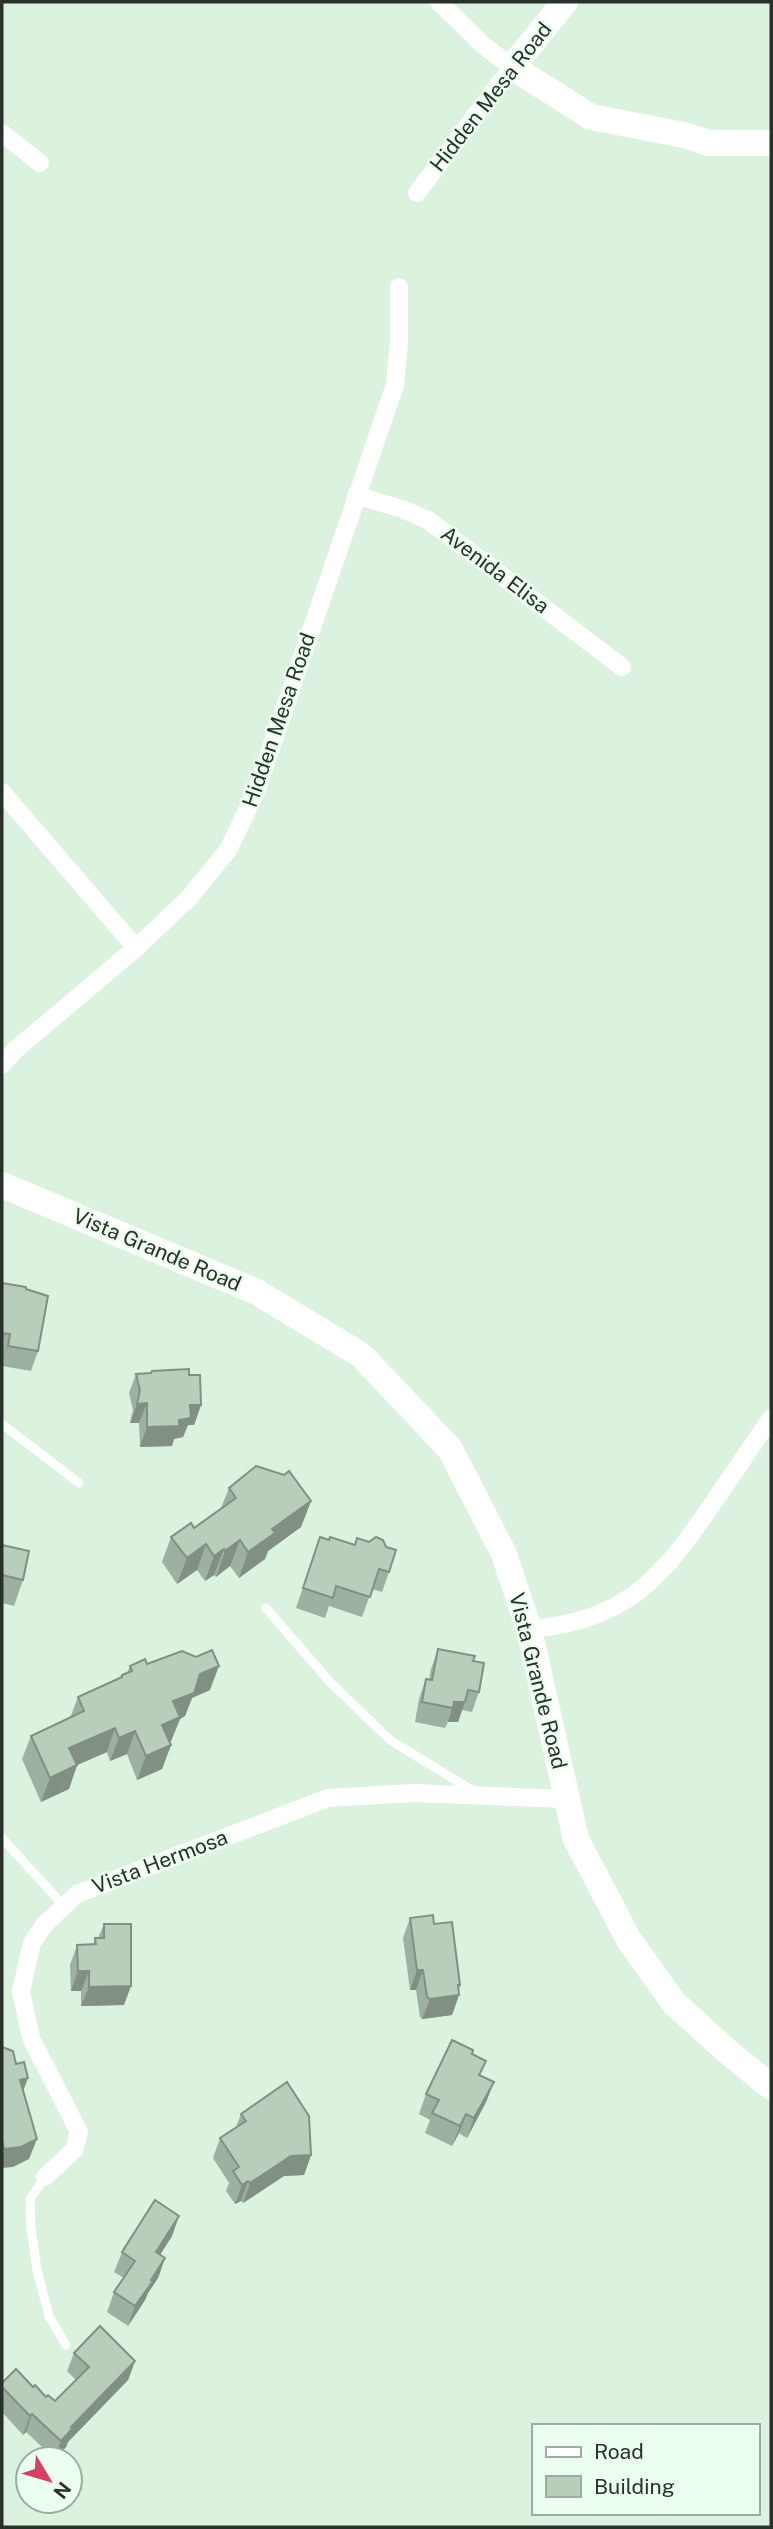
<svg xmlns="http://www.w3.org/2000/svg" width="773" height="2529" viewBox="0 0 773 2529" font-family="'Public Sans',sans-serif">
<rect width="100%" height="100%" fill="#dbf2de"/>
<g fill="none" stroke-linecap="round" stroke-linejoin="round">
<g stroke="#fff" stroke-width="9">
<polyline points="2,1424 79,1483"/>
<polyline points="266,1608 329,1681 390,1740 475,1792"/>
<polyline points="2,1838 64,1906"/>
<polyline points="45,2177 30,2199 31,2227 37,2270 49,2316 66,2345"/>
</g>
<g stroke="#fff" stroke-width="18">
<polyline points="2,133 40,163"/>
<polyline points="417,193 512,67 483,45 439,2"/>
<polyline points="356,495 402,509 428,520 622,667"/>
<polyline points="2,792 136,948"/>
<polyline points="2,1065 14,1051 136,948 188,899 228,850 256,792 395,385 399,341 399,287"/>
<path d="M529,1629c94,-7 132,-49 182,-123 20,-29 40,-59 60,-88"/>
<polyline points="45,2177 74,2150 79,2132 31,2038 21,1991 32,1943 44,1925 77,1894 328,1798 413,1793 566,1799"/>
</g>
<g stroke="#fff" stroke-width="26">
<polyline points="565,2 512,67 591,117 684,135 709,143 771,143"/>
<polyline points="2,1185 257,1292 361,1355 450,1449 504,1554 529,1629 576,1839 629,1940 674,2003 727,2051 771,2087"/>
</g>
</g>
<g fill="#9eb1a1">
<polygon points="2,1283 26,1289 38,1351 31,1371 2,1366"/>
<polygon points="152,1371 189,1375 201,1405 194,1425 188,1425 183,1437 174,1439 172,1446 140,1447 139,1423 130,1423 133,1410 129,1393 136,1374 151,1373"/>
<polygon points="229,1488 311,1501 301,1527 268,1551 265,1559 239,1578 230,1566 216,1577 214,1575 205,1581 197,1570 177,1584 162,1562 171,1537 194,1528 221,1508"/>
<polygon points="320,1537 389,1572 382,1592 372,1589 362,1617 329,1606 325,1618 296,1608"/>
<polygon points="2,1545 23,1580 14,1606 2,1603"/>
<polygon points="438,1649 473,1661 479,1692 472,1712 462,1710 458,1722 448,1722 445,1728 415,1722 419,1699 426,1679 429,1679 431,1669"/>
<polygon points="147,1664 210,1690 192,1698 185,1716 180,1719 171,1741 170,1742 171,1745 162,1769 137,1780 127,1754 110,1761 107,1752 77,1765 69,1789 41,1802 22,1759 31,1736 70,1718 78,1697 121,1678 122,1675 127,1673 130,1666"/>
<polygon points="410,1918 434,1924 460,1985 459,1989 459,1995 452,2015 422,2019 420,2017 416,1990 410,1990 403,1938"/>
<polygon points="104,1924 124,2005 81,2006 81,1991 71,1991 70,1965 77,1945 93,1944 95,1938 98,1938"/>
<polygon points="472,2054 480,2076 494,2082 486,2102 467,2138 459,2133 452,2146 425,2133 430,2120 419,2114 426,2094"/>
<polygon points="241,2114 311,2155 304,2175 284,2176 243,2203 241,2201 235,2204 226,2191 229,2183 213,2158 220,2138 236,2127"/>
<polygon points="172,2236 160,2255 165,2258 158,2278 148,2293 145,2300 128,2326 107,2312 114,2292 124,2278 114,2272 122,2252"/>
<polygon points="74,2353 135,2361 128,2380 68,2442 66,2447 55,2459 26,2432 23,2435 2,2412 2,2383 33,2387 46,2397 55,2401 76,2380 67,2371"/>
</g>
<g fill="#819083">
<polygon points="147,1403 139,1423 130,1423 137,1404"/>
<polygon points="190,1405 201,1405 194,1425 188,1425 183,1437 174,1439 172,1446 140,1447 147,1427 179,1420"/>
<polygon points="311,1501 301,1527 268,1551 265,1559 239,1578 248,1552 272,1529"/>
<polygon points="240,1540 230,1566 216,1577 225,1551"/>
<polygon points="206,1544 197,1570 177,1584 187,1558"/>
<polygon points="224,1549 214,1575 205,1581 214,1556"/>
<polygon points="219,1666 210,1690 192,1698 185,1716 180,1719 171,1741 154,1748 162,1725 173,1701 200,1674"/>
<polygon points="454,1702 465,1702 458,1722 448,1722"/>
<polygon points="115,1728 107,1752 61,1772 69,1748"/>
<polygon points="135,1731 127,1754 110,1761 119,1738"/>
<polygon points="171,1745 162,1769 137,1780 146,1756"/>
<polygon points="77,1765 69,1789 41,1802 50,1778"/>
<polygon points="417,1970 423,1970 416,1990 410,1990"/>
<polygon points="78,1971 89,1971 81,1991 71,1991"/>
<polygon points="458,1985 460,1985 456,1996 459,1995 452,2015 422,2019 430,1999"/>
<polygon points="131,1986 124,2005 81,2006 89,1987"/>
<polygon points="28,2078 21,2097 20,2080"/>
<polygon points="494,2082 486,2102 467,2138 474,2118"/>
<polygon points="466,2114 459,2133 452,2146 460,2126"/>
<polygon points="37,2139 29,2159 13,2167 2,2168 2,2156 4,2149"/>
<polygon points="311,2155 304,2175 284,2176 243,2203 250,2183 291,2156"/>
<polygon points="248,2181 241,2201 235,2204 242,2185"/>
<polygon points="179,2216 172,2236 149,2272 156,2252"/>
<polygon points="165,2258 158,2278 148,2293 145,2300 128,2326 135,2306 151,2280"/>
<polygon points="135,2361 128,2380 68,2442 66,2447 54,2459 61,2441 71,2427"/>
<polygon points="32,2414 26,2432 23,2435 30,2416"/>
</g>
<g fill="#b8cebb" stroke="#819083" stroke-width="2">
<polygon points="2,1283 26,1287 26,1289 48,1296 38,1351 8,1346 10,1334 2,1333"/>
<polygon points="189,1369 189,1375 200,1375 201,1405 190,1405 191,1418 179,1420 179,1426 147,1427 147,1403 137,1404 140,1390 136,1374 151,1373 152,1371"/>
<polygon points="256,1466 284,1475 289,1471 311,1501 272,1529 275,1533 248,1552 240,1540 225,1551 224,1549 214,1556 206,1544 187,1558 171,1537 191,1523 194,1528 236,1498 229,1488"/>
<polygon points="320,1537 329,1540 330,1537 355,1545 357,1538 369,1542 376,1537 383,1540 386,1547 396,1550 389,1572 379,1569 370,1597 336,1586 333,1598 303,1588"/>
<polygon points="2,1545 29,1551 23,1580 2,1575"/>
<polygon points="438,1649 475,1656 473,1661 484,1663 479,1692 468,1690 465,1702 454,1702 453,1708 422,1702 426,1679 432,1680"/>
<polygon points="212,1650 219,1666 200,1674 194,1693 173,1701 180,1717 162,1725 171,1745 146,1756 135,1731 119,1738 115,1728 69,1748 77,1765 50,1778 31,1736 84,1711 78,1697 122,1677 122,1675 132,1671 130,1666 145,1659 147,1664 182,1651 196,1657"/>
<polygon points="433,1915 434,1924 452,1922 460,1985 458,1985 459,1995 430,1999 427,1997 423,1970 417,1970 410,1918"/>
<polygon points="104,1924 131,1924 131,1986 89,1987 89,1971 78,1971 77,1945 96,1944 95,1938 104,1938"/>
<polygon points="452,2040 473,2050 472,2054 486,2061 479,2075 494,2082 474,2118 466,2114 460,2126 432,2113 439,2100 426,2094"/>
<polygon points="2,2047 13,2051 16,2064 24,2062 28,2078 20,2080 37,2139 21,2147 4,2149 2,2140"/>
<polygon points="287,2082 309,2116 311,2155 291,2156 250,2183 248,2181 242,2185 233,2171 239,2167 220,2138 246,2121 241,2114"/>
<polygon points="155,2200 179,2216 156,2252 165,2258 151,2280 153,2281 135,2306 114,2292 135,2261 122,2252"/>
<polygon points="100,2326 135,2361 71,2427 73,2428 61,2441 32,2414 30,2416 2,2387 2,2383 16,2369 33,2387 35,2385 46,2397 48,2395 55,2401 89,2367 74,2353"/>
</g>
<g text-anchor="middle" stroke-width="5" stroke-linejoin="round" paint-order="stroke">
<g font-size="21" fill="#28312a" stroke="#ecfeee">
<text transform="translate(491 97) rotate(-52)" y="7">Hidden Mesa Road</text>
<text transform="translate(495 570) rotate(37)" y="7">Avenida Elisa</text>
<text transform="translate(279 720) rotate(-71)" y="7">Hidden Mesa Road</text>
<text transform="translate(157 1250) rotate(23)" y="7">Vista Grande Road</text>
<text transform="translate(538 1681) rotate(76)" y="7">Vista Grande Road</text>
<text transform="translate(160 1862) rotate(-21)" y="7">Vista Hermosa</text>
</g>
</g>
<rect width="773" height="2529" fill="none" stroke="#28312a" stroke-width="7"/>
<rect x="532" y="2424" width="228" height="91" fill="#ecfeee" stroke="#9eaca0" stroke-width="2"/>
<rect x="546" y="2447" width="35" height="10" fill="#ffffff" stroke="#9eaca0" stroke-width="2"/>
<text x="594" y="2459" font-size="21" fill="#28312a">Road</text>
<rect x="546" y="2476" width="35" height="21" fill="#b8cebb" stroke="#9eaca0" stroke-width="2"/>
<text x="594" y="2494" font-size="21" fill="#28312a">Building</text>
<g transform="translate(49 2480) rotate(128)"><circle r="33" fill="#ecfeee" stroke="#9eaca0" stroke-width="2"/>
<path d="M0-5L12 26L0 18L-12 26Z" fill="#d34361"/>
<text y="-10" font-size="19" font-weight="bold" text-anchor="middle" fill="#28312a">N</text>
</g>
</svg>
